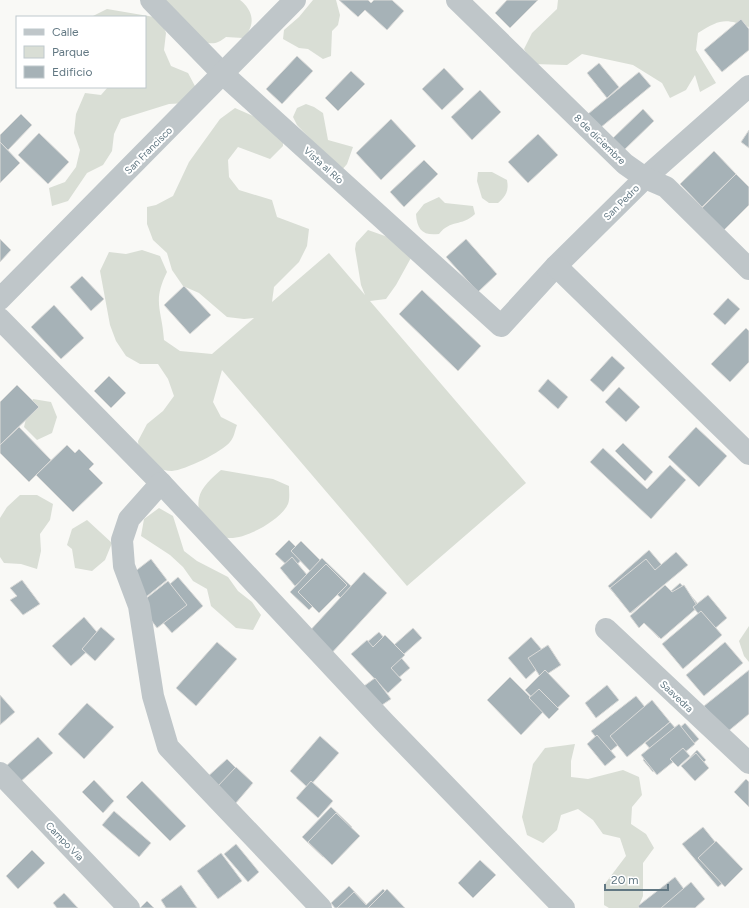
<svg xmlns="http://www.w3.org/2000/svg" width="749" height="908" viewBox="0 0 749 908" font-family="Figtree,sans-serif">
<rect width="100%" height="100%" fill="#f9f9f6"/>
<g fill="#d9ded5">
<path d="M165,0h75c14,11 16,26 3,38l-17,-1c-9,7 -14,8 -24,4z"/>
<polygon points="313,0 336,0 340,15 338,25 332,31 331,56 323,59 308,49 299,48 283,39 284,30 299,17"/>
<path d="M558,0h191v27c-24,-9 -29,-8 -51,6l-2,17 20,33 -16,9 -5,-17 -9,15 -16,8 -8,-15 -29,-18 -51,-11 -15,11 -34,-1 -9,-15 8,-16 25,-24z"/>
<polygon points="107,9 160,18 166,33 164,50 171,66 188,73 196,88 187,103 169,104 121,119 114,134 112,151 103,165 87,173 68,201 52,206 49,188 65,182 76,167 80,150 74,133 76,114 85,93 101,95 108,87 145,87 145,17 91,17"/>
<polygon points="306,104 314,107 323,113 328,140 353,147 347,164 341,171 297,125 293,117 297,108"/>
<path d="M235,108l48,21v17l-13,13 -32,-12 -10,13 1,17 10,13 33,10 5,17 32,12 -2,17 -8,16 -25,25 -2,15 57,-49 36,42 -4,-10 -6,-36 1,-6 12,-13 34,12 10,14 -16,29 -10,14 -16,2 156,182 -119,103 -185,-216 -9,32 8,15 16,8c-2,5 -3,13 -7,17 -8,10 -45,28 -58,29 -12,0 -23,-7 -32,-12l-2,-18 9,-17 16,-13 11,-15 -6,-17 -10,-15h-18l-14,-8 -10,-15 -6,-16 -10,-54 9,-19 17,2 16,-4 18,6 7,16c-15,30 -5,37 -3,68l16,11 32,3 42,-36 -10,1 -17,-2 -28,-24 -16,-7 -11,-16 -5,-17 -14,-13 -6,-16v-17l9,-2 17,-9 16,-34 31,-43z"/>
<path d="M478,172h14l15,8c2,11 -1,16 -9,23h-9l-7,-5 -5,-17z"/>
<path d="M439,197l6,6 28,3 2,8c-14,13 -24,5 -36,20 -16,2 -22,-4 -23,-20l8,-10z"/>
<polygon points="33,399 51,402 57,417 52,433 37,440 24,427 28,410"/>
<path d="M221,470l52,9 16,7c0,5 1,13 -1,18 -7,16 -42,35 -59,34 -18,-1 -34,-22 -30,-40 2,-11 14,-21 22,-28z"/>
<polygon points="20,495 37,495 53,504 50,520 40,534 41,551 37,569 21,564 4,563 0,557 0,518 7,507"/>
<polygon points="159,508 173,516 184,551 197,561 228,577 238,591 252,602 261,615 253,630 236,628 211,606 207,589 193,581 183,567 170,555 141,536 144,519"/>
<polygon points="87,520 112,543 105,560 92,571 75,568 72,549 67,545 72,529"/>
<polygon points="749,626 749,662 744,656 739,641"/>
<polygon points="575,744 571,761 571,777 588,779 623,770 639,777 642,795 632,807 631,824 646,834 654,848 643,863 643,896 638,908 609,908 604,905 604,885 626,856 620,838 603,834 593,820 578,809 561,815 557,830 543,843 527,835 522,817 533,764 545,748"/>
</g>
<g fill="#a6b2b7" stroke="#dbdbd9">
<polygon points="339,0 368,0 371,3 374,0 392,0 404,11 387,30 365,10 358,17"/>
<polygon points="507,0 538,0 510,28 495,13"/>
<polygon points="741,19 749,29 749,50 722,72 704,50"/>
<polygon points="297,56 313,71 282,104 266,89"/>
<polygon points="599,63 619,87 607,98 587,73"/>
<polygon points="444,68 464,89 442,110 422,89"/>
<polygon points="351,71 365,84 338,111 325,98"/>
<polygon points="639,72 651,86 600,128 588,114"/>
<polygon points="480,90 501,112 472,140 451,117"/>
<polygon points="643,109 654,121 623,151 612,139"/>
<polygon points="21,114 32,125 8,150 0,142 0,135"/>
<polygon points="391,119 416,146 381,180 356,153"/>
<polygon points="749,130 749,148 741,142"/>
<polygon points="39,133 69,162 48,184 18,155"/>
<polygon points="538,134 558,155 528,183 508,162"/>
<polygon points="0,142 20,163 0,183"/>
<polygon points="714,151 736,174 702,207 680,184"/>
<polygon points="424,160 438,174 404,207 390,192"/>
<polygon points="736,174 749,187 749,205 721,233 699,211"/>
<polygon points="0,239 11,250 0,262"/>
<polygon points="466,239 497,274 478,292 446,257"/>
<polygon points="82,276 104,299 91,311 70,287"/>
<polygon points="184,286 211,315 190,334 164,305"/>
<polygon points="422,290 481,346 458,371 399,314"/>
<polygon points="728,298 740,309 725,325 713,314"/>
<polygon points="54,305 84,338 61,359 31,327"/>
<polygon points="746,328 749,331 749,362 730,382 711,364"/>
<polygon points="612,356 625,368 603,392 590,380"/>
<polygon points="109,376 126,393 111,408 94,391"/>
<polygon points="548,379 568,397 558,409 538,391"/>
<polygon points="17,385 39,407 0,445 0,402"/>
<polygon points="619,387 640,407 626,422 605,402"/>
<polygon points="19,427 51,460 29,482 0,453 0,445"/>
<polygon points="696,427 727,456 699,487 668,457"/>
<polygon points="623,443 653,472 645,481 615,451"/>
<polygon points="67,445 75,453 79,449 94,464 89,469 103,483 73,512 36,475"/>
<polygon points="603,448 647,489 670,465 686,480 651,519 590,462"/>
<polygon points="289,540 305,556 292,570 275,554"/>
<polygon points="301,541 321,561 311,572 291,551"/>
<polygon points="649,550 672,577 631,613 608,586"/>
<polygon points="676,552 688,565 630,613 610,588 646,559 655,570"/>
<polygon points="292,557 308,576 295,586 280,568"/>
<polygon points="322,558 353,588 342,599 330,588 309,610 290,592"/>
<polygon points="151,559 167,580 146,597 129,576"/>
<polygon points="326,564 347,585 319,613 298,592"/>
<polygon points="364,572 387,593 328,657 305,636"/>
<polygon points="178,577 203,606 172,633 147,604"/>
<polygon points="22,580 40,604 23,615 10,600 17,596 10,588"/>
<polygon points="168,581 187,605 157,628 139,604"/>
<polygon points="680,583 698,604 659,638 644,621 639,625 632,616 666,587 670,592"/>
<polygon points="665,585 672,592 684,585 698,607 661,639 644,623 639,628 630,616"/>
<polygon points="708,595 727,618 712,631 693,607"/>
<polygon points="701,611 722,635 683,669 662,644"/>
<polygon points="84,617 102,638 71,666 52,646"/>
<polygon points="101,627 115,639 95,661 82,649"/>
<polygon points="413,628 422,638 403,655 394,645"/>
<polygon points="379,632 410,668 390,685 359,649"/>
<polygon points="385,635 405,655 391,668 402,680 388,693 351,654 367,640 373,647"/>
<polygon points="531,637 549,658 526,679 508,658"/>
<polygon points="217,642 237,659 196,706 176,688"/>
<polygon points="725,642 743,663 704,696 686,675"/>
<polygon points="548,645 561,665 541,678 528,658"/>
<polygon points="545,670 570,696 549,716 525,690"/>
<polygon points="749,670 749,714 726,733 704,706"/>
<polygon points="510,677 544,711 521,735 487,700"/>
<polygon points="375,678 391,699 379,707 364,686"/>
<polygon points="607,685 619,700 596,718 585,703"/>
<polygon points="539,689 559,709 549,719 529,698"/>
<polygon points="0,695 15,712 0,725"/>
<polygon points="636,696 653,717 608,753 591,731"/>
<polygon points="652,700 670,722 627,757 610,736"/>
<polygon points="87,703 114,727 84,759 58,734"/>
<polygon points="670,722 677,730 685,723 699,739 674,761 670,757 653,772 643,760 653,752 645,743"/>
<polygon points="679,724 695,744 657,775 641,755"/>
<polygon points="597,735 616,757 605,766 587,744"/>
<polygon points="320,736 339,753 308,788 290,771"/>
<polygon points="38,737 53,753 19,783 5,767"/>
<polygon points="683,748 690,756 678,767 670,759"/>
<polygon points="697,750 706,760 693,773 684,764"/>
<polygon points="696,753 709,768 695,781 681,766"/>
<polygon points="227,759 244,776 222,797 205,779"/>
<polygon points="236,767 253,783 235,804 217,787"/>
<polygon points="746,779 749,782 749,807 734,792"/>
<polygon points="94,780 114,801 103,813 82,792"/>
<polygon points="142,781 186,826 170,841 126,797"/>
<polygon points="311,781 333,801 318,818 296,798"/>
<polygon points="331,807 352,827 323,857 302,837"/>
<polygon points="114,811 151,843 139,857 102,825"/>
<polygon points="336,813 360,836 332,865 308,842"/>
<polygon points="703,827 738,870 718,887 682,844"/>
<polygon points="716,841 743,869 725,887 698,858"/>
<polygon points="236,844 259,872 248,882 224,854"/>
<polygon points="32,850 45,863 18,889 6,876"/>
<polygon points="221,853 242,881 218,899 197,871"/>
<polygon points="480,860 496,875 473,898 458,883"/>
<polygon points="675,877 692,900 681,908 639,908 638,906"/>
<polygon points="691,882 705,899 695,908 661,908"/>
<polygon points="181,885 197,908 166,908 161,900"/>
<polygon points="349,886 368,906 365,908 335,908 331,903"/>
<polygon points="383,889 402,908 337,908 354,892 366,905"/>
<polygon points="387,889 405,908 368,908"/>
<polygon points="64,893 78,908 57,908 53,903"/>
<polygon points="147,901 154,908 140,908"/>
</g>
<g fill="none" stroke-linecap="round" stroke-linejoin="round">
<g stroke="#bfc6c9" stroke-width="22">
<polyline points="151,0 223,74 501,326 556,266 645,178 749,86"/>
<polyline points="457,0 625,164 645,178 666,187 749,269"/>
<polyline points="556,266 749,454"/>
<polyline points="0,299 295,0"/>
<polyline points="0,319 161,483 384,722 564,908"/>
<polyline points="161,483 129,519 122,540 124,566 139,606 153,696 168,747 321,908"/>
<polyline points="606,629 749,763"/>
<polyline points="0,773 129,908"/>
</g>
</g>
<g text-anchor="middle" stroke-width="4" stroke-linejoin="round" paint-order="stroke">
<g font-size="10" fill="#627883" stroke="#fff">
<text transform="translate(600 139) rotate(44)" y="4">8 de diciembre</text>
<text transform="translate(148 150) rotate(-45)" y="4">San Francisco</text>
<text transform="translate(324 165) rotate(42)" y="4">Vista al Río</text>
<text transform="translate(621 202) rotate(-45)" y="4">San Pedro</text>
<text transform="translate(677 696) rotate(43)" y="4">Saavedra</text>
<text transform="translate(65 841) rotate(46)" y="4">Campo Vía</text>
</g>
</g>
<rect x="16" y="16" width="130" height="72" fill="#ffffff" stroke="#c0c9cd"/>
<rect x="24" y="29" width="20" height="6" fill="#bfc6c9" stroke="#c0c9cd"/>
<text x="52" y="36" font-size="12" fill="#627883">Calle</text>
<rect x="24" y="46" width="20" height="12" fill="#d9ded5" stroke="#c0c9cd"/>
<text x="52" y="56" font-size="12" fill="#627883">Parque</text>
<rect x="24" y="66" width="20" height="12" fill="#a6b2b7" stroke="#c0c9cd"/>
<text x="52" y="76" font-size="12" fill="#627883">Edificio</text>
<path d="M605 884v6h63v-6" fill="none" stroke="#627883" stroke-width="2"/>
<text x="611" y="884" font-size="12" fill="#627883" stroke="#ffffff" stroke-width="3" paint-order="stroke">20 m</text>
</svg>
